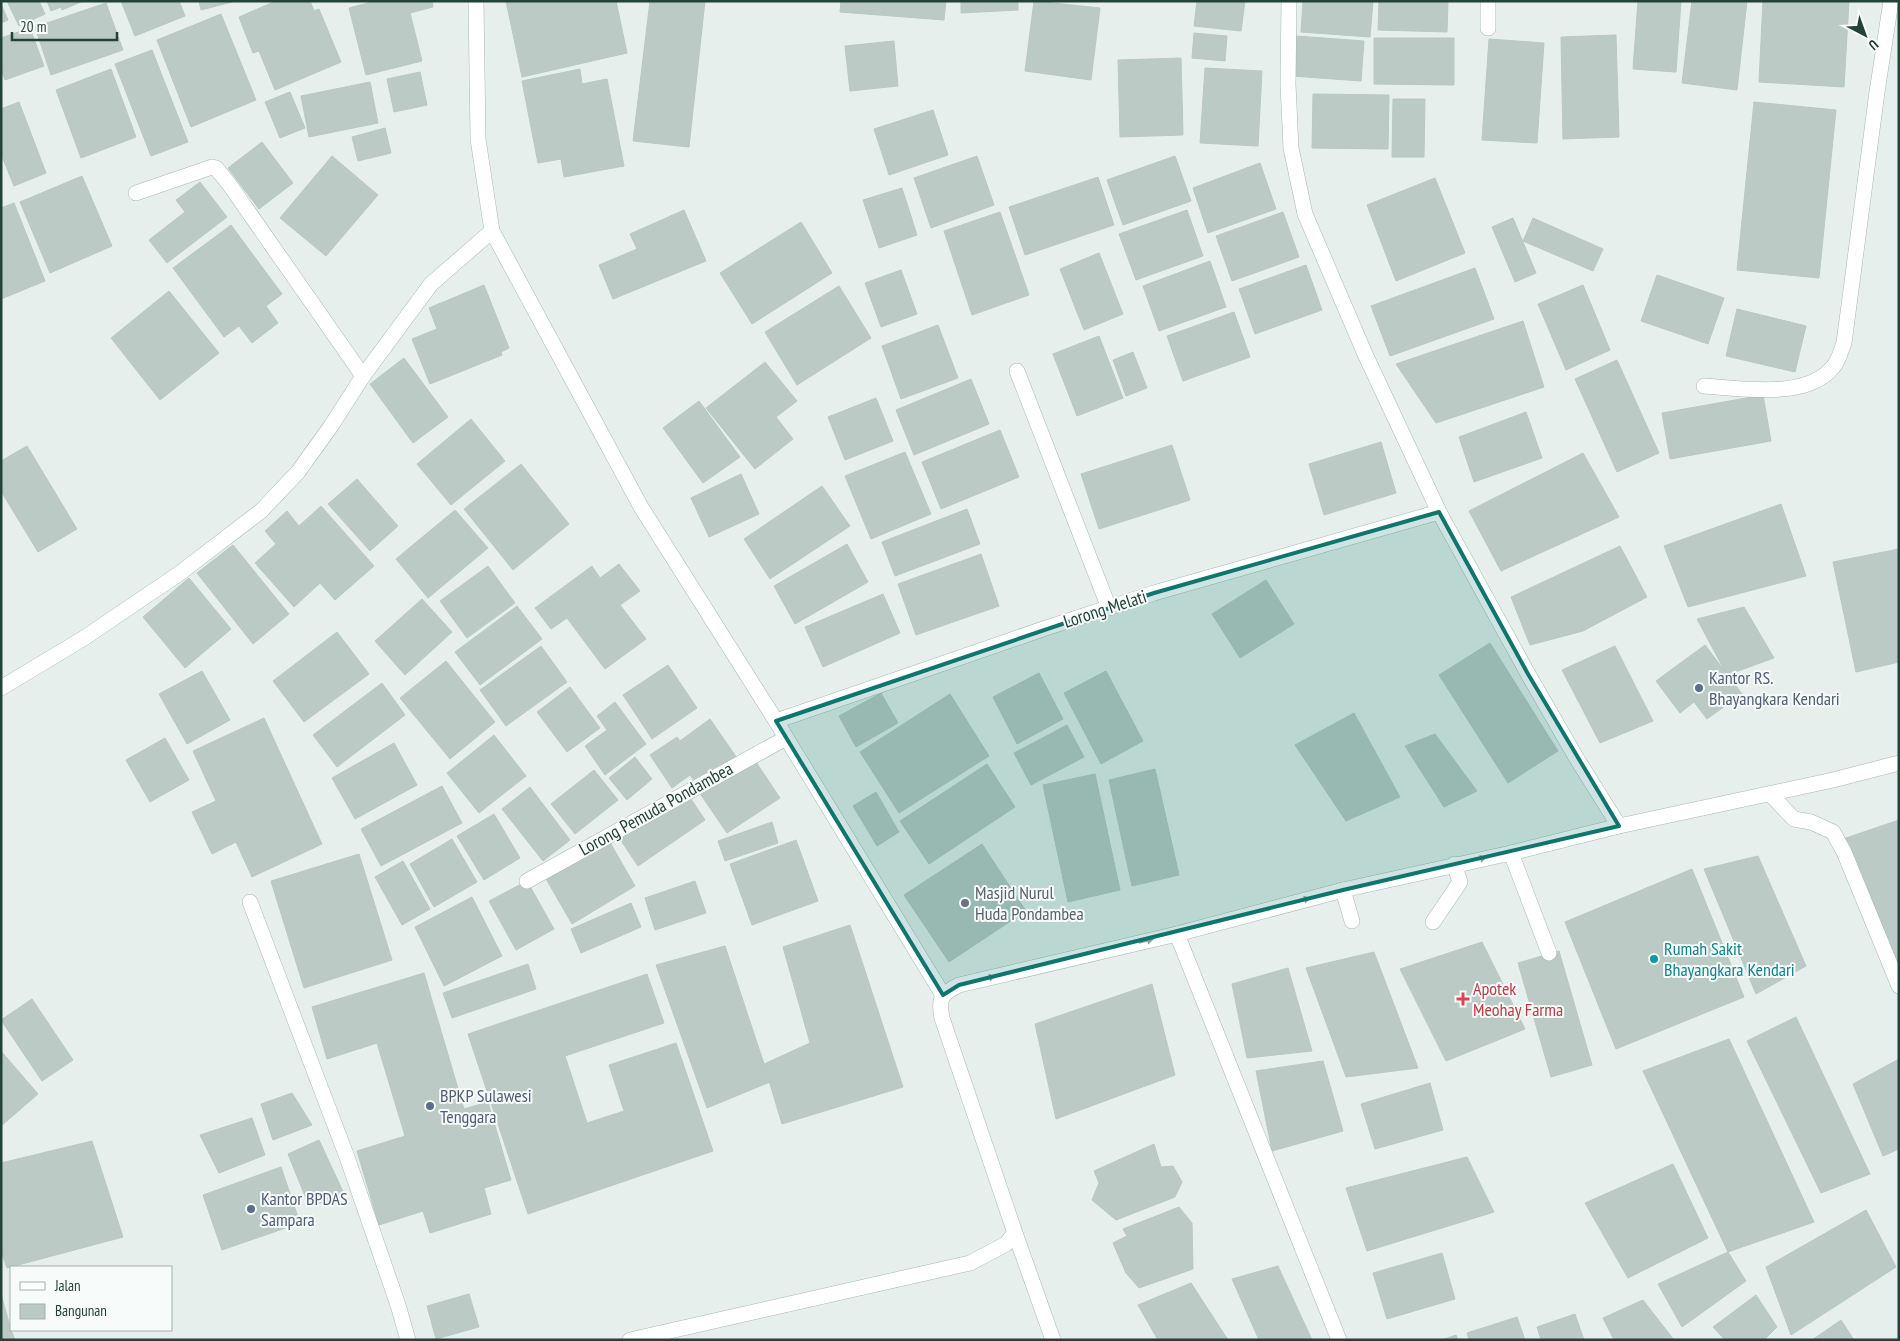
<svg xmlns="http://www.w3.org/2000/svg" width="1900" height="1341" viewBox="0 0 1900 1341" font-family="'PT Sans Narrow',sans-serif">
<rect width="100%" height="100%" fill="#e6efeb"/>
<g fill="#bbcac4" stroke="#b8c9c2">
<polygon points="7,1 39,1 45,14 19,26"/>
<polygon points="47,1 83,1 62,10 61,7 51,11"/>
<polygon points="121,1 179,1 185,16 135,36"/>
<polygon points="199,1 236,1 201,10"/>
<polygon points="276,1 310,1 314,11 319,9 341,62 275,90 259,51 253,53 239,17"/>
<polygon points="376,1 432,1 433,7 410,13 422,61 366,75 349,8"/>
<polygon points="506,1 616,1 627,53 522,77"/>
<polygon points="650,1 705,1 689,147 633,141"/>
<polygon points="841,1 946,1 944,20 840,12"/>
<polygon points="961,1 1018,1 1018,10 961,13"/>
<polygon points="1034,1 1100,8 1091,80 1025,71"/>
<polygon points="1197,1 1245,1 1241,31 1194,26"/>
<polygon points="1303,1 1373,1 1370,37 1301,32"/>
<polygon points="1379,1 1448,1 1447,32 1378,30"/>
<polygon points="1638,1 1681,1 1676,72 1633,69"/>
<polygon points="1692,1 1747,1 1737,90 1682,83"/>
<polygon points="1763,1 1849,1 1844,87 1759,82"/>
<polygon points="106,3 123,50 51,75 35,27"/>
<polygon points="1,4 8,20 1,23"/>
<polygon points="221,14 256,100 191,127 157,40"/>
<polygon points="30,28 44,66 5,80 1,69 1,38"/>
<polygon points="1194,33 1227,36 1225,61 1192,58"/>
<polygon points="1616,35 1619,137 1563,139 1561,37"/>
<polygon points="1296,36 1364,41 1361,81 1292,76"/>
<polygon points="1374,38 1454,38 1454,85 1374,84"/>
<polygon points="1489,39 1544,43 1537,143 1482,140"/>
<polygon points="894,41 898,86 850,91 845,46"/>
<polygon points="152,50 188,142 151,156 115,64"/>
<polygon points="1181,58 1183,135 1120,137 1118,60"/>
<polygon points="1205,68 1262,71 1258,146 1200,143"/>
<polygon points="111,69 136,137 81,158 56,90"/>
<polygon points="580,69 582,84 607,79 624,166 564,177 561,159 538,163 522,81"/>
<polygon points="420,72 427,105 394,112 387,79"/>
<polygon points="370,82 378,123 309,137 301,96"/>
<polygon points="290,92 305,128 280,138 265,102"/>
<polygon points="1313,94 1389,95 1388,149 1312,148"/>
<polygon points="1393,99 1425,99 1424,157 1392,157"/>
<polygon points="19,102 46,173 14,186 1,154 1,109"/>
<polygon points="1754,102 1836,110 1819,278 1737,270"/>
<polygon points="933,110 948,155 889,175 874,129"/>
<polygon points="385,128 391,153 358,161 352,137"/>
<polygon points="262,142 293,183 259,209 228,168"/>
<polygon points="332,156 378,195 326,256 280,218"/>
<polygon points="977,156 994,205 931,228 914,178"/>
<polygon points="1175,156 1191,201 1123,225 1107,180"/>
<polygon points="1260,163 1276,209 1208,233 1193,188"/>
<polygon points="82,176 112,246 50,273 20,202"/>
<polygon points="1098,177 1114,225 1025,255 1009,207"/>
<polygon points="1435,178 1465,253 1396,281 1367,205"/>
<polygon points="200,182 227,217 167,263 149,240 185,212 176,200"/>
<polygon points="902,188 917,235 879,248 863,200"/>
<polygon points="14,203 45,281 1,299 1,208"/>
<polygon points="684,210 706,261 613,299 599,265 637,249 630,234"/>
<polygon points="1187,210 1203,256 1136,280 1119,234"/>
<polygon points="1000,212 1029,295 972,315 944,231"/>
<polygon points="1283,212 1299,257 1232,281 1216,236"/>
<polygon points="1513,218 1536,273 1515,282 1492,227"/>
<polygon points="1533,218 1603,249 1593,271 1523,241"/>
<polygon points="801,222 832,273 752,324 720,273"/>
<polygon points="231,225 282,294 266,306 278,323 252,343 239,326 224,337 173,268"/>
<polygon points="1099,253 1123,314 1084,330 1060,269"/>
<polygon points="1210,261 1226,307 1159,331 1143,286"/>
<polygon points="1306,265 1322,310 1255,334 1239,289"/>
<polygon points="1475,268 1494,319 1390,356 1371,306"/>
<polygon points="901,270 917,314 881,327 865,283"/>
<polygon points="1657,275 1724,298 1708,344 1641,321"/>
<polygon points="484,285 509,348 501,352 502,355 430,384 412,339 437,329 429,308"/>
<polygon points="1583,285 1610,350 1566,370 1538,304"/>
<polygon points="839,286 871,338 797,385 765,332"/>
<polygon points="169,291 219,353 160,400 111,338"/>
<polygon points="1737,309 1806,326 1795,372 1726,356"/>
<polygon points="1234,312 1250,357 1183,381 1167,336"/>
<polygon points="1523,321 1544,387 1436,423 1396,364"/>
<polygon points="938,325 958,378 901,399 882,346"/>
<polygon points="1099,336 1123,398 1077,416 1053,354"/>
<polygon points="1133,352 1147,388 1126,396 1113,360"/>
<polygon points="404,358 448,417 413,443 370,384"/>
<polygon points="1617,360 1659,453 1617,472 1575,379"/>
<polygon points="765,362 797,401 776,417 793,439 755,469 706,408"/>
<polygon points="971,379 989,424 914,455 896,410"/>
<polygon points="1763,395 1771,441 1670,459 1662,413"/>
<polygon points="876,398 893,441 845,460 828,417"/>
<polygon points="699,401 740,457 703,483 663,428"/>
<polygon points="1526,412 1542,458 1474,482 1459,437"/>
<polygon points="471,419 505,461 451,505 417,464"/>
<polygon points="1000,430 1019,477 941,509 922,462"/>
<polygon points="1381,442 1396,493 1324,515 1309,464"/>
<polygon points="1172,445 1190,500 1099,529 1081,474"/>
<polygon points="27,446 77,529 38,552 1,491 1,461"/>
<polygon points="905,452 931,514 871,539 845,476"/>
<polygon points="1583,453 1619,517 1501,571 1469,511"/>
<polygon points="521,464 569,524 513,570 464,509"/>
<polygon points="741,474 759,514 709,537 691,498"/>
<polygon points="357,479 398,526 370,551 328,504"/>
<polygon points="822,486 850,526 770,579 744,539"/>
<polygon points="1781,504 1806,576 1688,607 1664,546"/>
<polygon points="321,506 374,566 335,600 320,583 294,607 255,563 276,544 265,531 287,511 299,526"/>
<polygon points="967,509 980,544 895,576 882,542"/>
<polygon points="455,510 488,548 428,598 396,559"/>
<polygon points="847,544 868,582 795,624 774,586"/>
<polygon points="233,545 289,614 253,644 197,573"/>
<polygon points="1620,546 1647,597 1583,631 1530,645 1511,597"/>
<polygon points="1899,549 1899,662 1856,672 1833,562"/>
<polygon points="981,554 999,606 916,635 898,584"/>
<polygon points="619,564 640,591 620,605 646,639 605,669 567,618 551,629 535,608 592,566 600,578"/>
<polygon points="488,566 515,603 467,638 440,601"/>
<polygon points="189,578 231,629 185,668 143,617"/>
<polygon points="1266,580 1294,624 1240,658 1212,614"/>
<polygon points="883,594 900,633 823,667 805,627"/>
<polygon points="422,599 452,632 405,675 375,641"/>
<polygon points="517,606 542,639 480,685 455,652"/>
<polygon points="1744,607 1774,658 1727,675 1697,619"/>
<polygon points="337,632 369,674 304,722 273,681"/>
<polygon points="1490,643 1558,751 1508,783 1439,675"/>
<polygon points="1705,645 1742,694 1707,719 1694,702 1680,713 1656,681"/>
<polygon points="541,646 567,682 506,726 480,690"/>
<polygon points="1615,646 1653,721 1600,743 1562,670"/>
<polygon points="446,661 495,722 450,759 400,698"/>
<polygon points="668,665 697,708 652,739 623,695"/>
<polygon points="202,671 230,720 187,744 159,694"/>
<polygon points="1106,671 1143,741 1101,764 1064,693"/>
<polygon points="1039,673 1063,719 1017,744 993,697"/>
<polygon points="382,683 405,715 337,767 313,735"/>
<polygon points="570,687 600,728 567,752 537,712"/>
<polygon points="881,693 898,723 856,747 839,716"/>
<polygon points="950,694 989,756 899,813 860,752"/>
<polygon points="615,702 646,744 605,775 585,746 607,730 597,716"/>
<polygon points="1354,713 1400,797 1346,821 1295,745"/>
<polygon points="264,718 322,844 252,877 236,842 212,854 192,812 216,801 193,751"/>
<polygon points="710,719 737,758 697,785 690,775 672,788 650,755 677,737 680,741"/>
<polygon points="1067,725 1084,757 1031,785 1014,753"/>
<polygon points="1435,734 1477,791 1444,807 1405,746"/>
<polygon points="494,735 526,776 479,813 447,773"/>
<polygon points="165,738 189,780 150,802 126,760"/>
<polygon points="394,743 417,785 355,819 332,778"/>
<polygon points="752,756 780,798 727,833 699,792"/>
<polygon points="635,757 652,779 627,800 609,778"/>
<polygon points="987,764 1015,807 929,864 900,821"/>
<polygon points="1155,769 1179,875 1132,886 1109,780"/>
<polygon points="594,770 618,800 575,834 551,804"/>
<polygon points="1095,774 1120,890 1068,902 1043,785"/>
<polygon points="442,786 462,823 381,866 361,829"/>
<polygon points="530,787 570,840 543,861 502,809"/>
<polygon points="683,787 705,820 638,866 616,833"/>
<polygon points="876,792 899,832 877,846 853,806"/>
<polygon points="494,814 520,858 484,880 457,836"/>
<polygon points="1899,820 1899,979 1843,839"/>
<polygon points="772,822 778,843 725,861 718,841"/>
<polygon points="452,839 477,882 434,907 410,864"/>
<polygon points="608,839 635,886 572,924 545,877"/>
<polygon points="796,840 818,901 752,925 730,864"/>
<polygon points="982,844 1026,911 949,962 904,895"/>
<polygon points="359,854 392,960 304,988 271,881"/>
<polygon points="1758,856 1806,966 1756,994 1704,869"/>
<polygon points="403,861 430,909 402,925 375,877"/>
<polygon points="1692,869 1744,997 1616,1049 1565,922"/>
<polygon points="527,881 554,929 516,950 489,901"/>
<polygon points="695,881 706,913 655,930 645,898"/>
<polygon points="472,897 502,956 444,986 415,927"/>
<polygon points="631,903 641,927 581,953 571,929"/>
<polygon points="850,925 903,1087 782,1124 764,1064 810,1043 783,947"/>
<polygon points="1482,942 1525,1029 1446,1061 1400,969"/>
<polygon points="725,946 770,1082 707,1108 656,965"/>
<polygon points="1559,951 1592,1065 1551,1077 1518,963"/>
<polygon points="1374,952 1418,1068 1346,1077 1306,968"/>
<polygon points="528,964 536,989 452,1018 443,993"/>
<polygon points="1288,968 1312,1051 1247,1058 1232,984"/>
<polygon points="424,973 464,1109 488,1102 511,1180 484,1188 491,1214 430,1233 423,1211 379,1225 357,1151 405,1136 377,1043 327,1059 312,1007"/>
<polygon points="647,974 664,1023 565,1056 587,1123 624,1111 609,1065 676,1043 713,1151 528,1214 468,1034"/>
<polygon points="1152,984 1175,1075 1056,1119 1035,1024"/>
<polygon points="32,999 73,1060 42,1081 1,1020"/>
<polygon points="1796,1017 1870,1174 1821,1193 1747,1041"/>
<polygon points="1729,1039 1814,1222 1728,1252 1643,1071"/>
<polygon points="1,1051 38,1094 1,1126"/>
<polygon points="1899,1059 1899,1149 1883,1156 1853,1084"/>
<polygon points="1323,1061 1343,1131 1272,1151 1256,1071"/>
<polygon points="1430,1083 1443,1130 1375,1149 1361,1104"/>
<polygon points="292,1093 312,1125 273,1140 261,1104"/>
<polygon points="252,1118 265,1155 219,1173 200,1135"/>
<polygon points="319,1140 345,1196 309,1206 288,1154"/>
<polygon points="92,1141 123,1237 7,1268 1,1251 1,1163"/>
<polygon points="1154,1144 1161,1167 1173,1166 1182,1182 1175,1197 1116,1220 1092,1200 1099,1183 1094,1171"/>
<polygon points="1467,1157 1494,1212 1367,1251 1346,1188"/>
<polygon points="1673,1164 1708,1238 1628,1278 1585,1203"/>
<polygon points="281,1167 300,1223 222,1250 203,1195"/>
<polygon points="1179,1207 1192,1223 1193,1269 1139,1288 1126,1273 1113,1243 1127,1236 1123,1229"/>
<polygon points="1866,1210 1896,1267 1791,1335 1766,1267"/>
<polygon points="1728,1252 1746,1281 1682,1327 1658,1284"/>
<polygon points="1442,1253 1455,1299 1387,1319 1373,1273"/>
<polygon points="1278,1266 1312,1340 1259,1340 1232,1279"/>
<polygon points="1191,1283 1228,1340 1158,1340 1138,1305"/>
<polygon points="1,1294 11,1330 15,1340 1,1340"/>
<polygon points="469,1294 479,1327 436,1339 427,1306"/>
<polygon points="1756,1295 1777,1327 1764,1340 1725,1340 1713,1327"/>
<polygon points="1643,1300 1674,1340 1614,1340 1603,1318"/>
<polygon points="1575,1314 1584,1340 1541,1340 1537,1327"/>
<polygon points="1517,1317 1525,1340 1469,1340 1467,1333"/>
<polygon points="1841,1320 1854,1340 1812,1340"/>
<polygon points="1456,1335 1458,1340 1442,1340"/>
</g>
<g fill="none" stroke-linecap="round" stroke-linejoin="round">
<g stroke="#a8b8b2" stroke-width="16">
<g id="minor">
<polyline points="476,1 478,139 492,231 641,507 776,721 943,995"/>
<polyline points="1289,1 1288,84 1291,148 1305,214 1365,354 1439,512 1528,674 1577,759 1619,826"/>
<polyline points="1488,1 1488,28"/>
<polyline points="136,193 212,167 216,168 229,184 363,376"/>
<polyline points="1017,371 1109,608"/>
<path d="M1704,386c37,2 103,14 129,-19 6,-6 8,-17 11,-24l33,-251 14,-91"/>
<polyline points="1,688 84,638 180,573 261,511 298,472 331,426 363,376 431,284 492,231"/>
<polyline points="776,721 1046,628 1154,593 1439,512"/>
<polyline points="1770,794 1794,819 1811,822 1833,832 1844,852 1899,986"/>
<polyline points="1511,853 1549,953"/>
<polyline points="527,881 786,738"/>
<polyline points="1343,890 1352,921"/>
<polyline points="250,902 347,1157 398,1305 408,1340"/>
<polyline points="1433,922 1460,882 1454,864"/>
<polyline points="1177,934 1339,1340"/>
<polyline points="630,1340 970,1263 1006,1244 1015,1233"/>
<path d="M1053,1340l-38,-107 -73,-215c-4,-20 -1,-24 17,-33l218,-51 166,-44 168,-37 108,-27 214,-46 66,-17"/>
</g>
</g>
<use href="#minor" stroke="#fff" stroke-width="15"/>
</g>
<defs><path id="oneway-solid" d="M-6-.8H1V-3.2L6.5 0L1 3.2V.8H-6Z" transform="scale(1.25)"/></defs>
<g fill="#92a09c">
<use href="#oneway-solid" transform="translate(1479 859) rotate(-11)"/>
<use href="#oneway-solid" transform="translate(1303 900) rotate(-14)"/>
<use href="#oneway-solid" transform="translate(1146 941) rotate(-13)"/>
<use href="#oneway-solid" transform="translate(988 978) rotate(-13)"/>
</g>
<path fill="#0f766e" fill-opacity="0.2" stroke="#0f766e" stroke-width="4" stroke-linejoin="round" d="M1439,512l89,162 91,152 -276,64 -384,95 -16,10 -167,-274 378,-128z"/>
<g fill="#5c6f8a" stroke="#f7fbf9" stroke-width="2">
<circle cx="1699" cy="688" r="5"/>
<circle cx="430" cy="1106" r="5"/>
<circle cx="251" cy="1209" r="5"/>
</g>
<circle fill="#6b7280" stroke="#f7fbf9" stroke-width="2" cx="965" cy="903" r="5"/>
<circle fill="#0f9aa8" stroke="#f7fbf9" stroke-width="2" cx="1654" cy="959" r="5"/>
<path fill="#e0444e" stroke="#f7fbf9" stroke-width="2" d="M1460.5 991.5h5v5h5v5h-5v5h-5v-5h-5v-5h5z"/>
<g text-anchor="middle" stroke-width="4" stroke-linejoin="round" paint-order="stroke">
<g font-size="18" fill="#24423a" stroke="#f7fbf9">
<text transform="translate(1105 609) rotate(-18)" y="6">Lorong Melati</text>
<text transform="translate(656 809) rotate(-29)" y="6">Lorong Pemuda Pondambea</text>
</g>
<g font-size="18" fill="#4e5e75" stroke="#f7fbf9" text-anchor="start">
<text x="1709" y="684">Kantor RS.<tspan x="1709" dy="21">Bhayangkara Kendari</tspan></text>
<text x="440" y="1102">BPKP Sulawesi<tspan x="440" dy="21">Tenggara</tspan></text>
<text x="261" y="1205">Kantor BPDAS<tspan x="261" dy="21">Sampara</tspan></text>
</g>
<g font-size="18" fill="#5b616d" stroke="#f7fbf9" text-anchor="start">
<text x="975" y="899">Masjid Nurul<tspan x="975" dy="21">Huda Pondambea</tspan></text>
</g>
<g font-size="18" fill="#0d838f" stroke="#f7fbf9" text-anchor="start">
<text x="1664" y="955">Rumah Sakit<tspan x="1664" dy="21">Bhayangkara Kendari</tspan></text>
</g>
<g font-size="18" fill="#be3a42" stroke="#f7fbf9" text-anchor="start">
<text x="1473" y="995">Apotek<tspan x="1473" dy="21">Meohay Farma</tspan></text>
</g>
</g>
<rect width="1900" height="1341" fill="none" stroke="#24423a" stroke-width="5"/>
<rect x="10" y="1266" width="162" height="65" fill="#f7fbf9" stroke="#a3b1ad"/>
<rect x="20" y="1282" width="25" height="8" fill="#ffffff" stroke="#a3b1ad"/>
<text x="55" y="1291" font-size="15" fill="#24423a">Jalan</text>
<rect x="20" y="1304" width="25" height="15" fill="#bbcac4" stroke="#a3b1ad"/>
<text x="55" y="1316" font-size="15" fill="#24423a">Bangunan</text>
<g transform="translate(1865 35) rotate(139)" stroke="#f7fbf9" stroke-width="4" paint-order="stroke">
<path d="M0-4L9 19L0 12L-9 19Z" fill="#24423a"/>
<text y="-8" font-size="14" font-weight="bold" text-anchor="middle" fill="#24423a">U</text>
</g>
<path d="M12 32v8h105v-8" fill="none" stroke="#24423a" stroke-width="2.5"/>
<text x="20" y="32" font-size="15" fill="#24423a" stroke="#f7fbf9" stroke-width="4" paint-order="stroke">20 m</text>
</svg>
